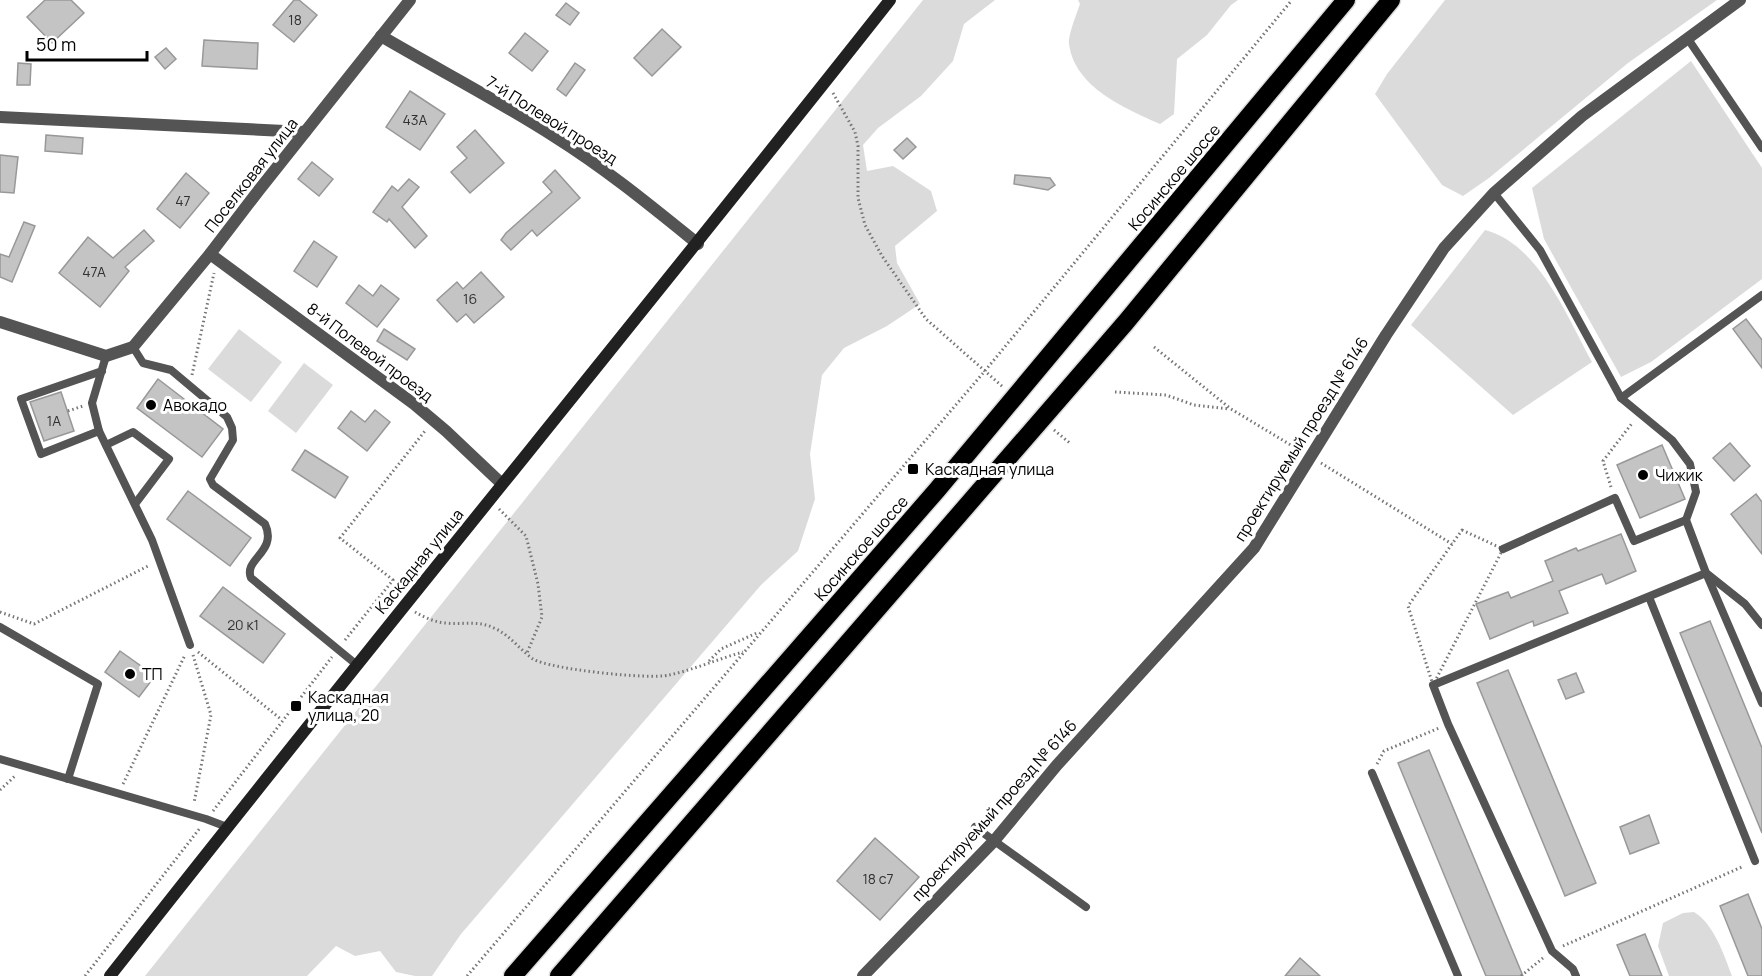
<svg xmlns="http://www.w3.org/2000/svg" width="1762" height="976" viewBox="0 0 1762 976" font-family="Manrope,sans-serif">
<rect width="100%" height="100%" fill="#fff"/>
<g fill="#dbdbdb">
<polygon points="923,0 995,0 964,24 953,61 921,96 878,128 863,145 867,171 893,166 931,191 937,211 895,246 897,263 920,304 887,326 844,348 822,375 810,454 815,499 798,551 761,585 461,934 432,976 415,976 396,972 380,951 355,956 336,946 307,976 145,976"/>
<path d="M1078,0h160l-7,5 -24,30 -30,24 -3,55 -14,10c-35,-16 -85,-36 -91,-80 -1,-9 8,-31 11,-40z"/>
<polygon points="1445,0 1717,0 1628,63 1489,178 1463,196 1442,185 1375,94 1387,74"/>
<polygon points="1691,61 1762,168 1762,279 1651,362 1621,377 1544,239 1532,188"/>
<path d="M1485,230c54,14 82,87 107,132l-79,53 -102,-90z"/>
<polygon points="239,329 282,362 251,402 208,369"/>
<polygon points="304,363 333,385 296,433 268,411"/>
<path d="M1694,912c20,12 30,43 38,64h-63l-11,-30 5,-23 20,-10z"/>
</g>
<g fill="#c4c4c4" stroke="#989898" stroke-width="1.5">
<polygon points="45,0 71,0 84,13 52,43 27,17"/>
<polygon points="294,0 299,0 317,15 294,42 273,25"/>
<polygon points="566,3 579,13 570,25 556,15"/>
<polygon points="662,29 681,47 652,76 634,58"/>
<polygon points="525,33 548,51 532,71 509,53"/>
<polygon points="204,40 258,43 257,69 202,66"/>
<polygon points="166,48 176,59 165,69 155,57"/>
<polygon points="18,63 31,64 30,85 17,85"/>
<polygon points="575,63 585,70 566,96 557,89"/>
<polygon points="410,91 445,114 420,150 386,127"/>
<polygon points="475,130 504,163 470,193 451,172 467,158 457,147"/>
<polygon points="46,135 83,138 82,154 45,151"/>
<polygon points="907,138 916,147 903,159 894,150"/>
<polygon points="0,155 18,157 14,193 0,192"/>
<polygon points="312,162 333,179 319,196 298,179"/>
<polygon points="555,170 580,198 537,236 532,230 511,250 501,240 506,233 552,192 543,182"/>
<polygon points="186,173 209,193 180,228 157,209"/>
<polygon points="1015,175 1050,178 1055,185 1048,190 1014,184"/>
<polygon points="409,179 419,187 402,207 427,236 415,248 389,219 387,222 373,212 392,186 398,191"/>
<polygon points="24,222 35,226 12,282 0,277 0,254 9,257"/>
<polygon points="144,230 154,241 125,267 129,271 100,307 59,273 88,237 113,258"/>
<polygon points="314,241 337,257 317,287 294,271"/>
<polygon points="481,272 504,297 474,323 466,314 457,322 437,300 457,282 463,289"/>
<polygon points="359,285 373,296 381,285 399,299 377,327 346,303"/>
<polygon points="1746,319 1762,340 1762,368 1733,329"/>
<polygon points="384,329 415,349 407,360 377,341"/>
<polygon points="158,379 223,429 202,457 137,408"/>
<polygon points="61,392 74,431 44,441 30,402"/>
<polygon points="375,410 390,422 367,451 338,428 351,411 365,422"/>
<polygon points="1730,443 1750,466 1734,481 1713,458"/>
<polygon points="1662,445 1685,499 1640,518 1617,465"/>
<polygon points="305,450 348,477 335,498 292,470"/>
<polygon points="188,491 251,538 230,566 167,519"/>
<polygon points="1756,494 1762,502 1762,554 1731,514"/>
<polygon points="1621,534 1636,571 1606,584 1602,574 1559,591 1568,613 1534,626 1533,621 1490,639 1476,604 1508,592 1511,598 1553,581 1545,561 1576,548 1578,551"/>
<polygon points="223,587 285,634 263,663 200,616"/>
<polygon points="1710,621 1762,748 1762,833 1680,633"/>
<polygon points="120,651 155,676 139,697 105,672"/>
<polygon points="1508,670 1596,883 1565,896 1477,683"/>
<polygon points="1576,673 1584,692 1566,699 1558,680"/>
<polygon points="1429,750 1523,976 1486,976 1478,957 1398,763"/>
<polygon points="1649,815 1659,843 1630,854 1620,827"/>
<polygon points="875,838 919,877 880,920 837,881"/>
<polygon points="1748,894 1762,929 1762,976 1748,976 1720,906"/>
<polygon points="1645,934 1662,976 1630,976 1617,945"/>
<polygon points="1300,958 1320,976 1285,976"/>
</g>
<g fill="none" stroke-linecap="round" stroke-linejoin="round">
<g stroke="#dbdbdb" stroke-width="21">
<g id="highway">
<polyline points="513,976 937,490 1346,0"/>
<polyline points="559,976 1126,322 1391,0"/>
</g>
</g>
<g stroke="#767676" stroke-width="3" stroke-dasharray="1.5 3" stroke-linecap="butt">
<polyline points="833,93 855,132 858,146 858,198 865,225 882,256 926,319 1003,387"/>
<polyline points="1154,347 1231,409 1299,450"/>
<polyline points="192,375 214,273"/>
<polyline points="1115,392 1166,395 1194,405 1229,409"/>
<polyline points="68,411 83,406"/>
<polyline points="1054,430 1071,444"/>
<polyline points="1321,463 1452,544"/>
<polyline points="1611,487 1603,461 1633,422"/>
<polyline points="499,509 526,536 538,584 542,617 527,653"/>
<polygon points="1462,530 1503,549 1433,685 1408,606"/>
<polyline points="0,612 34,624 150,565"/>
<path d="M415,612c9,5 19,10 30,11 17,2 33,-3 49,5 16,7 25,21 39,31 16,10 116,21 136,16 24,-5 49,-16 74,-23"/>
<polyline points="345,640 393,580 340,538 425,431"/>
<polyline points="198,652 282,720"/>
<polyline points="193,655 211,715 194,803"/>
<polyline points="709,661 721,649 759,632"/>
<polyline points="1377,764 1384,751 1439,728"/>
<polyline points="123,784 185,655"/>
<polyline points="0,790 15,776"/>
<polyline points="213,811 332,657"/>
<polyline points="1563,946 1744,866"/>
<polyline points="85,976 200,828"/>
<polyline points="467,976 984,372 1292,0"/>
<polyline points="1521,976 1543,958"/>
</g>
<g stroke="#545454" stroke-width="8">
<polyline points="1688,39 1762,148"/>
<polyline points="1494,193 1540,250 1621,398 1672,440 1690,464 1696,492 1686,520 1706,573 1745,604 1762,625"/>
<path d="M133,347l10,16 28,7 56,47 5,11 1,12 -23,39 3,6 52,39c13,28 -22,35 -14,54l106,87"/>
<polyline points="106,356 92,403 99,431 152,540 190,645"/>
<polyline points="1621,398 1762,295"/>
<polyline points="99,431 41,454 21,399 102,371"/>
<polyline points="106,445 133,432 169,459 135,504"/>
<polyline points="1503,549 1615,498 1634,541 1686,520"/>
<polyline points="1649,597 1755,861"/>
<polyline points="0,627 98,684 68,779"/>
<polyline points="0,759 206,819 227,827"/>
<polyline points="1372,773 1458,976"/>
<polyline points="975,827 1086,907"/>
<polyline points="1576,976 1573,969 1552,951 1448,724 1433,685 1706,573 1762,703"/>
</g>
<g stroke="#545454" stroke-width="12">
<path d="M381,36c58,34 118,65 174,101 51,32 96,69 143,107"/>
<polyline points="0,117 305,132"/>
<polyline points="210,254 414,404 446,431 502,484"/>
<polyline points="0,322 106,356 133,347 210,254 259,190 410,0"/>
<polyline points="863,976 994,841 1057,765 1254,548 1386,335 1444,248 1494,193 1582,116 1740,0"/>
</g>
<path stroke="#212121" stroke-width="12" d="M110,976c257,-328 522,-649 780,-976"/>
<use href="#highway" stroke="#000" stroke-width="18"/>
</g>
<g fill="#000" stroke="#fff" stroke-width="2">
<circle cx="151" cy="405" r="6"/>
<rect x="907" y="463" width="12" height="12" rx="3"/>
<circle cx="1643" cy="475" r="6"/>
<circle cx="130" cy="674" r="6"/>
<rect x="290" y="700" width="12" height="12" rx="3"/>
</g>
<g text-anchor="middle" stroke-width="6" stroke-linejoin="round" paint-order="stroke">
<g font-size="14" fill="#313131">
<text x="295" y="25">18</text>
<text x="415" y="125">43А</text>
<text x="183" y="206">47</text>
<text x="94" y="277">47А</text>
<text x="470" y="304">16</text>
<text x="54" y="426">1А</text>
<text x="243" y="630">20 к1</text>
<text x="878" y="884">18 с7</text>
</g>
<g font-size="16" fill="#000" stroke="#fff">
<text transform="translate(552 120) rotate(32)" y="6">7-й Полевой проезд</text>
<text transform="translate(251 175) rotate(-52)" y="6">Поселковая улица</text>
<text transform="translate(1174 177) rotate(-50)" y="6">Косинское шоссе</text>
<text transform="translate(370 352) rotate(37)" y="6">8-й Полевой проезд</text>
<text transform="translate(1301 439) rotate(-58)" y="6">проектируемый проезд № 6146</text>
<text transform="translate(861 548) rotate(-49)" y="6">Косинское шоссе</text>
<text transform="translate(419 561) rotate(-51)" y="6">Каскадная улица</text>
<text transform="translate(994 810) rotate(-48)" y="6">проектируемый проезд № 6146</text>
</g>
<g font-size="16" fill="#000" stroke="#fff" text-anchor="start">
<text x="163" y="411">Авокадо</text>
<text x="925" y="475">Каскадная улица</text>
<text x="1655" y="481">Чижик</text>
<text x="142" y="680">ТП</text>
<text x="308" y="703">Каскадная<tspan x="308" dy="18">улица, 20</tspan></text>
</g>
</g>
<path d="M27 51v9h120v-9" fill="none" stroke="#000000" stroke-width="3"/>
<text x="36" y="51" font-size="18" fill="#000000" stroke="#ffffff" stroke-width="4.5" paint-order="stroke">50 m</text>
</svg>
